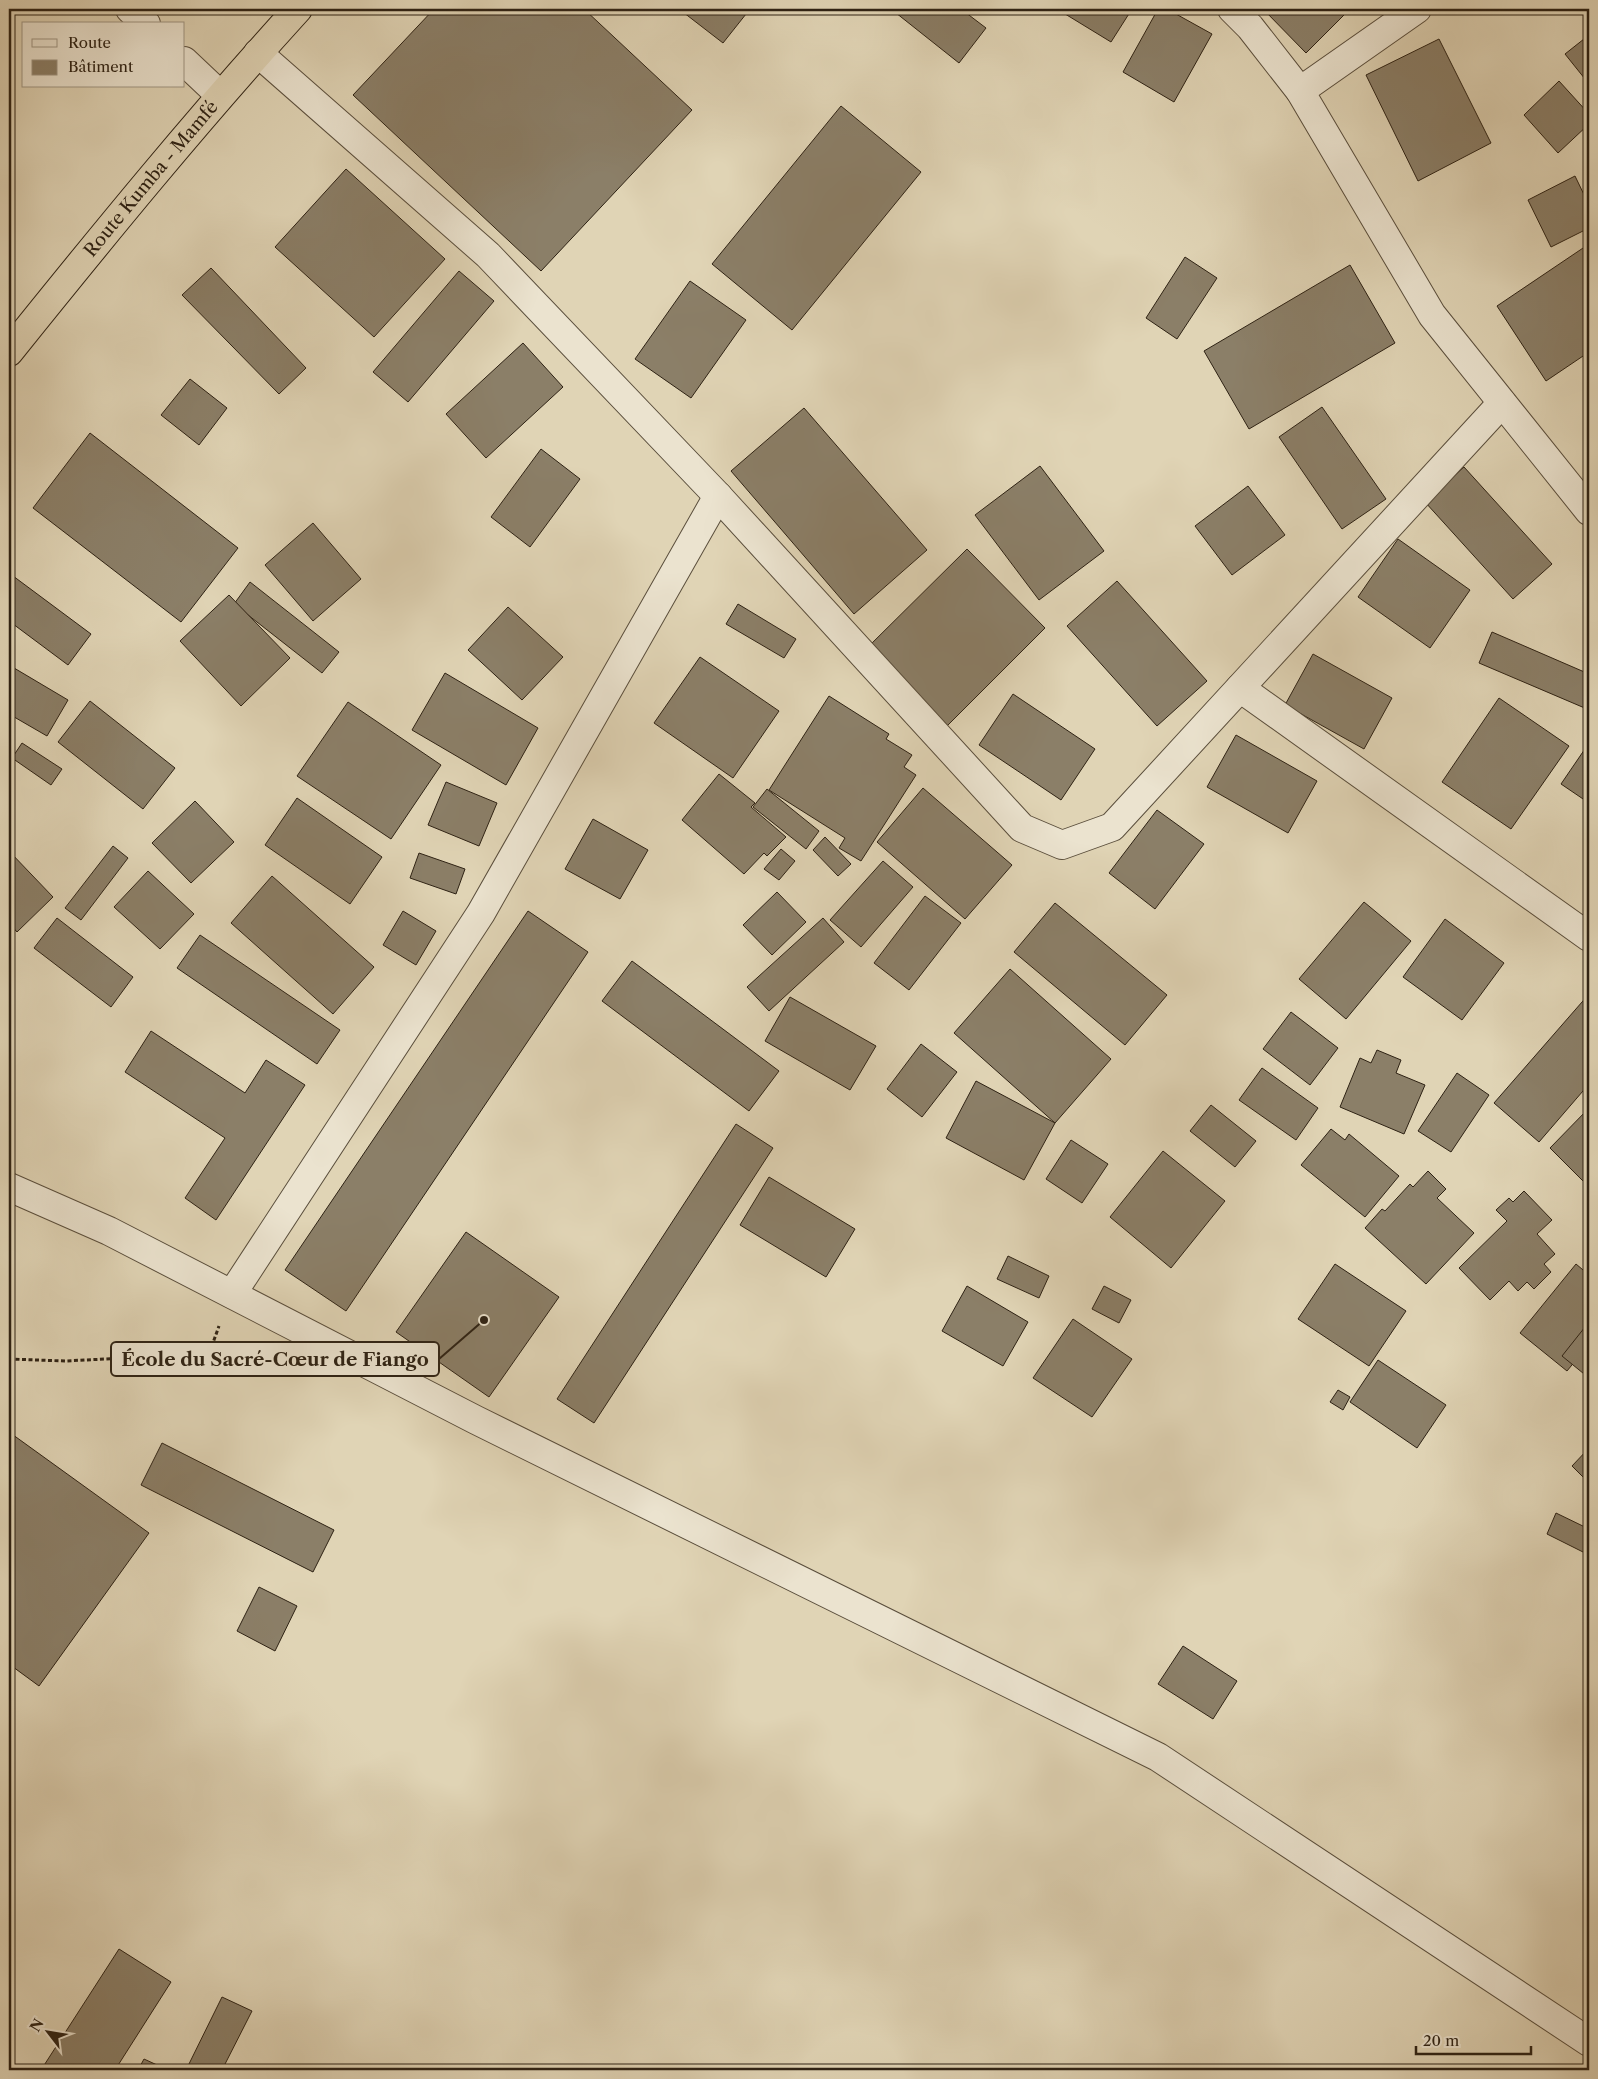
<svg xmlns="http://www.w3.org/2000/svg" width="1598" height="2079" viewBox="0 0 1598 2079" font-family="'Libre Caslon Text',serif">
<rect width="100%" height="100%" fill="#e0d4b5"/>
<filter id="stains"><feTurbulence type="fractalNoise" baseFrequency=".004" numOctaves="4"/><feColorMatrix values="0 0 0 0 .2 0 0 0 0 .09 0 0 0 0 .02 0 0 0 .5 -.17"/></filter>
<radialGradient id="worn" r=".72"><stop offset=".6" stop-color="#630" stop-opacity="0"/><stop offset="1" stop-color="#630" stop-opacity=".3"/></radialGradient>
<g fill="#8b7f68" stroke="#2e2214">
<polygon points="434,9 584,9 692,110 541,271 353,95"/>
<polygon points="679,9 750,9 723,43"/>
<polygon points="891,9 961,9 986,28 959,63"/>
<polygon points="1057,9 1132,9 1111,42"/>
<polygon points="1158,9 1167,9 1212,34 1174,102 1123,72"/>
<polygon points="1263,9 1350,9 1306,53"/>
<polygon points="1589,35 1589,84 1565,54"/>
<polygon points="1439,39 1491,143 1418,181 1366,75"/>
<polygon points="1559,81 1589,114 1589,124 1558,153 1524,115"/>
<polygon points="841,106 921,172 792,330 712,264"/>
<polygon points="346,169 445,259 374,337 275,247"/>
<polygon points="1575,176 1589,205 1589,228 1551,247 1528,200"/>
<polygon points="1589,244 1589,352 1546,381 1497,306"/>
<polygon points="1185,257 1217,278 1177,339 1146,318"/>
<polygon points="1350,265 1395,343 1249,429 1204,351"/>
<polygon points="211,268 306,368 279,394 182,295"/>
<polygon points="459,271 494,301 408,402 373,372"/>
<polygon points="690,281 746,320 691,398 635,359"/>
<polygon points="523,343 563,387 486,458 446,414"/>
<polygon points="190,379 227,408 199,445 161,415"/>
<polygon points="1322,407 1386,499 1342,529 1279,437"/>
<polygon points="804,408 927,550 854,614 731,471"/>
<polygon points="90,433 238,548 181,622 33,508"/>
<polygon points="541,449 580,479 530,547 491,517"/>
<polygon points="1040,466 1104,551 1039,600 975,515"/>
<polygon points="1464,467 1552,564 1513,599 1425,502"/>
<polygon points="1248,486 1285,535 1232,575 1195,526"/>
<polygon points="313,523 361,579 313,621 265,565"/>
<polygon points="1398,539 1470,590 1430,648 1358,597"/>
<polygon points="967,549 1045,628 945,728 866,649"/>
<polygon points="9,573 91,634 68,665 9,621"/>
<polygon points="1117,581 1207,681 1157,726 1067,626"/>
<polygon points="250,582 339,652 322,673 234,604"/>
<polygon points="229,595 290,658 241,706 180,641"/>
<polygon points="738,604 796,639 784,658 726,624"/>
<polygon points="508,607 563,657 522,700 468,650"/>
<polygon points="1492,632 1589,674 1589,704 1587,709 1479,663"/>
<polygon points="1313,654 1392,698 1364,749 1285,705"/>
<polygon points="700,657 779,711 733,778 654,723"/>
<polygon points="9,665 68,700 47,736 9,714"/>
<polygon points="445,673 538,728 506,785 412,730"/>
<polygon points="1013,694 1095,749 1061,800 979,745"/>
<polygon points="829,696 889,734 886,739 912,755 904,767 916,775 861,861 839,848 845,838 769,790"/>
<polygon points="1499,698 1569,746 1511,829 1442,782"/>
<polygon points="90,701 175,768 143,809 58,742"/>
<polygon points="348,702 441,765 391,839 297,776"/>
<polygon points="1236,735 1317,781 1288,833 1207,787"/>
<polygon points="22,743 62,769 51,785 12,758"/>
<polygon points="1589,743 1589,803 1561,784"/>
<polygon points="719,774 755,803 751,807 786,837 767,856 764,853 744,874 682,820"/>
<polygon points="446,782 497,803 479,846 428,825"/>
<polygon points="923,788 1012,865 965,919 877,842"/>
<polygon points="767,789 819,831 806,849 753,807"/>
<polygon points="297,798 382,857 350,904 265,845"/>
<polygon points="195,801 234,842 191,883 152,843"/>
<polygon points="1157,810 1204,844 1155,909 1109,873"/>
<polygon points="593,819 648,850 620,899 565,869"/>
<polygon points="825,837 851,864 838,876 813,850"/>
<polygon points="113,846 128,858 81,920 65,908"/>
<polygon points="781,849 795,861 779,880 764,869"/>
<polygon points="9,851 53,897 17,932 9,923"/>
<polygon points="419,853 465,869 456,894 410,878"/>
<polygon points="883,861 913,887 861,947 830,920"/>
<polygon points="148,871 194,914 160,949 114,907"/>
<polygon points="272,876 374,967 333,1014 231,923"/>
<polygon points="777,892 806,922 772,955 743,925"/>
<polygon points="925,896 961,923 909,990 874,963"/>
<polygon points="1364,902 1411,941 1346,1019 1299,979"/>
<polygon points="1055,903 1167,995 1125,1045 1014,952"/>
<polygon points="403,911 436,931 416,965 383,945"/>
<polygon points="528,911 588,952 346,1311 285,1270"/>
<polygon points="57,918 133,977 111,1007 34,948"/>
<polygon points="823,918 844,942 769,1011 747,987"/>
<polygon points="1445,919 1504,963 1462,1020 1403,977"/>
<polygon points="200,935 340,1030 317,1064 177,968"/>
<polygon points="632,961 779,1071 749,1111 602,1001"/>
<polygon points="1010,969 1111,1059 1055,1123 954,1033"/>
<polygon points="1589,994 1589,1084 1539,1142 1494,1103"/>
<polygon points="790,997 876,1046 850,1090 765,1041"/>
<polygon points="1291,1012 1338,1048 1310,1085 1263,1049"/>
<polygon points="151,1031 245,1093 266,1060 305,1085 216,1220 185,1198 225,1138 125,1072"/>
<polygon points="921,1044 957,1072 922,1117 887,1089"/>
<polygon points="1377,1050 1401,1060 1396,1073 1425,1085 1404,1134 1340,1107 1360,1058 1371,1063"/>
<polygon points="1262,1068 1318,1108 1296,1140 1239,1100"/>
<polygon points="1457,1073 1489,1095 1451,1152 1418,1131"/>
<polygon points="976,1081 1055,1123 1024,1180 946,1138"/>
<polygon points="1211,1105 1256,1141 1235,1167 1190,1131"/>
<polygon points="1589,1108 1589,1187 1550,1148"/>
<polygon points="736,1124 773,1148 594,1423 557,1399"/>
<polygon points="1331,1129 1345,1140 1349,1134 1399,1176 1365,1217 1301,1165"/>
<polygon points="1071,1140 1108,1164 1082,1203 1046,1179"/>
<polygon points="1163,1151 1225,1201 1171,1268 1110,1217"/>
<polygon points="1428,1171 1446,1189 1437,1198 1474,1233 1426,1284 1365,1228 1382,1209 1385,1211 1410,1184 1413,1187"/>
<polygon points="769,1177 855,1229 826,1277 740,1225"/>
<polygon points="1524,1191 1552,1220 1537,1234 1555,1254 1544,1264 1551,1272 1534,1289 1527,1282 1518,1291 1509,1281 1490,1300 1459,1268 1507,1221 1496,1210 1509,1198 1513,1202"/>
<polygon points="466,1232 559,1297 489,1397 396,1332"/>
<polygon points="1008,1256 1049,1276 1039,1298 997,1279"/>
<polygon points="1335,1264 1406,1311 1369,1366 1298,1319"/>
<polygon points="1576,1264 1589,1275 1589,1344 1567,1371 1520,1333"/>
<polygon points="967,1286 1028,1322 1003,1366 942,1331"/>
<polygon points="1104,1286 1131,1300 1119,1323 1092,1309"/>
<polygon points="1073,1319 1132,1359 1092,1417 1033,1378"/>
<polygon points="1589,1322 1589,1378 1562,1356"/>
<polygon points="1378,1360 1446,1405 1417,1448 1350,1402"/>
<polygon points="1338,1390 1350,1397 1343,1410 1330,1402"/>
<polygon points="9,1432 149,1533 39,1686 9,1664"/>
<polygon points="162,1443 334,1530 313,1572 141,1485"/>
<polygon points="1589,1448 1589,1483 1572,1466"/>
<polygon points="1556,1513 1589,1529 1589,1555 1547,1534"/>
<polygon points="259,1587 297,1606 275,1651 237,1631"/>
<polygon points="1183,1646 1237,1681 1213,1719 1158,1684"/>
<polygon points="119,1949 171,1982 115,2070 41,2070"/>
<polygon points="222,1997 252,2011 222,2070 186,2070"/>
<polygon points="144,2059 168,2070 138,2070"/>
</g>
<g fill="none" stroke-linecap="round" stroke-linejoin="round">
<g stroke="#5a4e3c" stroke-width="30">
<g id="street">
<polyline points="130,9 146,24"/>
<polyline points="1232,9 1250,27 1300,91 1432,315 1589,511"/>
<polyline points="258,53 488,255 718,496 1022,828 1062,845 1112,827 1502,403"/>
<polyline points="184,61 220,95"/>
<polyline points="1300,91 1417,9"/>
<polyline points="1240,688 1589,937"/>
<polyline points="9,1187 109,1231 476,1420 1158,1757 1589,2042"/>
<polyline points="232,1294 481,913 718,496"/>
</g>
</g>
<g stroke="#2e2214" stroke-width="30">
<g id="highway">
<path id="s1" d="M9,352c94,-117 188,-232 289,-343"/>
</g>
</g>
<polyline stroke="#2e2214" stroke-width="3" stroke-dasharray="4 2.5" stroke-linecap="butt" points="9,1359 65,1361 209,1354 219,1326"/>
<use href="#street" stroke="#ebe3cf" stroke-width="28"/>
<use href="#highway" stroke="#e0d4b5" stroke-width="28"/>
</g>
<g text-anchor="middle" stroke-width="5" stroke-linejoin="round" paint-order="stroke">
<g font-size="18" fill="#2e2214" stroke="#ebe3cf">
<text dy="6" stroke="none"><textPath href="#s1" startOffset="224">Route Kumba - Mamfé</textPath></text>
</g>
</g>
<path fill="none" stroke="#2e2214" stroke-width="2" d="M484 1320L439 1359"/>
<circle fill="#2e2214" stroke="#ebe3cf" stroke-width="2" cx="484" cy="1320" r="5"/>
<rect fill="#ebe3cf" stroke="#2e2214" stroke-width="2" x="111" y="1342" width="328" height="34" rx="5"/>
<g font-size="19" text-anchor="middle" font-weight="bold" fill="#2e2214">
<text x="275" y="1366">École du Sacré-Cœur de Fiango</text>
</g>
<rect width="1598" height="2079" fill="none" stroke="#e0d4b5" stroke-width="30"/>
<rect x="10" y="10" width="1578" height="2059" fill="none" stroke="#2e2214" stroke-width="2.5"/>
<rect x="15" y="15" width="1568" height="2049" fill="none" stroke="#2e2214"/>
<rect x="22" y="22" width="162" height="65" fill="#ebe3cf" stroke="#9f9684"/>
<rect x="32" y="39" width="25" height="8" fill="#ebe3cf" stroke="#9f9684"/>
<text x="68" y="48" font-size="15" fill="#2e2214">Route</text>
<rect x="32" y="60" width="25" height="15" fill="#8b7f68" stroke="#9f9684"/>
<text x="68" y="72" font-size="15" fill="#2e2214">Bâtiment</text>
<g transform="translate(48 2032) rotate(301)" stroke="#ebe3cf" stroke-width="4" paint-order="stroke">
<path d="M0-4L9 19L0 12L-9 19Z" fill="#2e2214"/>
<text y="-8" font-size="14" font-weight="bold" text-anchor="middle" fill="#2e2214">N</text>
</g>
<path d="M1416 2046v8h115v-8" fill="none" stroke="#2e2214" stroke-width="2.5"/>
<text x="1423" y="2046" font-size="15" fill="#2e2214" stroke="#ebe3cf" stroke-width="4" paint-order="stroke">20 m</text>
<rect width="100%" height="100%" filter="url(#stains)"/>
<rect width="100%" height="100%" fill="url(#worn)"/>
</svg>
